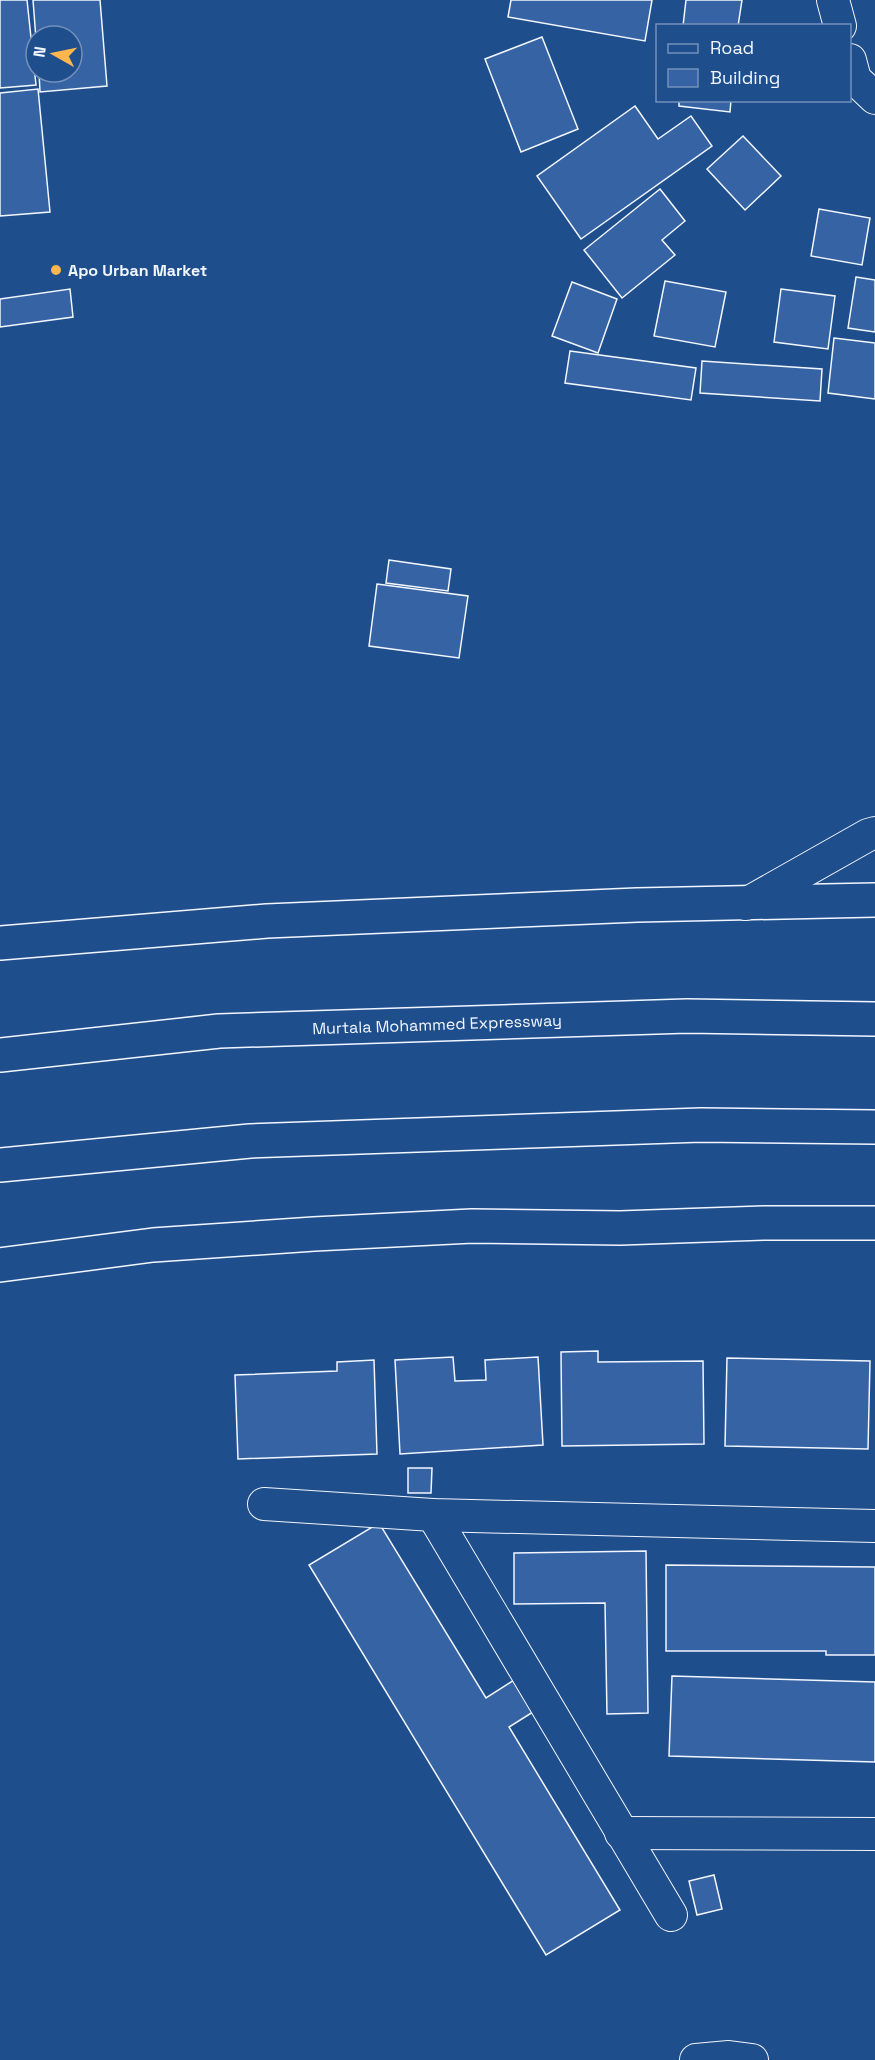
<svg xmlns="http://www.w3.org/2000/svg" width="875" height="2060" viewBox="0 0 875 2060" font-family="'Space Grotesk',sans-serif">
<rect width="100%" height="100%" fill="#1f4e8c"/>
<g fill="#3563a3" stroke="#f2f6ff" stroke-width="1.5">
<polygon points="0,0 27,0 36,85 0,88"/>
<polygon points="33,0 100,0 107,86 40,92 39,72 72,72 72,36 36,36 36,39"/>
<polygon points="511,0 652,0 645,41 508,17"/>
<polygon points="686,0 742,0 738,26 683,26"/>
<polygon points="542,37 578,129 521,152 485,59"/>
<polygon points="38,89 50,212 0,216 0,93"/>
<polygon points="679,100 731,100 730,112 679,106"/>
<polygon points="635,106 658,139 691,116 712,146 581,239 537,176"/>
<polygon points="743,136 781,176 745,210 707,169"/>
<polygon points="660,189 685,221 662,240 675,255 622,298 584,250"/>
<polygon points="819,209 870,218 862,265 811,256"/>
<polygon points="856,277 875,280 875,332 848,328"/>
<polygon points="665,281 726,292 715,347 654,336"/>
<polygon points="572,282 617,299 598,353 552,336"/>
<polygon points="70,289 73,317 0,327 0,299"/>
<polygon points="781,289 835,296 828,349 774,342"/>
<polygon points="834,338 875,343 875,399 828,393"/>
<polygon points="570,351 696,368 691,400 565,383"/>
<polygon points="702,361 822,369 820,401 700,393"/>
<polygon points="389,560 451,569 448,591 386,583"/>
<polygon points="377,584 468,596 459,658 369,646"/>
<polygon points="598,1351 598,1362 703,1361 704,1444 562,1446 561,1352"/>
<polygon points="453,1357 455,1381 486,1380 485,1360 538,1357 543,1445 400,1454 395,1360"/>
<polygon points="727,1358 870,1361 868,1449 725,1446"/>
<polygon points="374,1360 377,1454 238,1459 235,1375 337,1371 337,1362"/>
<polygon points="408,1468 432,1468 431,1493 408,1493"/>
<polygon points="379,1523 486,1698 514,1680 533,1712 509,1727 620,1910 546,1955 309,1565"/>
<polygon points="646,1551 648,1713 607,1714 605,1603 514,1604 514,1553"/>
<polygon points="666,1565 875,1567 875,1655 826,1655 826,1651 666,1651"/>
<polygon points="672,1676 875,1682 875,1762 669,1756"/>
<polygon points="714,1875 722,1909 697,1915 689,1881"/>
</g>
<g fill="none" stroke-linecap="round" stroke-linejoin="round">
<g stroke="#f2f6ff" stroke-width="34">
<g id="street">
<polyline points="833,0 840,26"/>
<polyline points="850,60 855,79 875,98"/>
<polyline points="746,904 868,835 875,833"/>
<polyline points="264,1504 433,1515 875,1526"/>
<polyline points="433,1515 671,1915"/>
<polyline points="621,1833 875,1834"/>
<polyline points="696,2060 729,2057 752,2060"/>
</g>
</g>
<g stroke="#f2f6ff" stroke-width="36">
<g id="primary">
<polyline points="0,943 267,921 637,905 875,900"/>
<polyline points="0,1265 153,1245 314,1234 472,1226 620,1228 764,1223 875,1223"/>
</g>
</g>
<g stroke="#f2f6ff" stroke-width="36">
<g id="highway">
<polyline points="0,1055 219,1031 687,1016 875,1019"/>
<polyline points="0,1165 250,1141 701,1125 875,1127"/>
</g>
</g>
<use href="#street" stroke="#1f4e8c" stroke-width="32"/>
<use href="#primary" stroke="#1f4e8c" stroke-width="33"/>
<use href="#highway" stroke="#1f4e8c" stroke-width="33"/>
</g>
<circle fill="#ffb74d" stroke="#1f4e8c" stroke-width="2" cx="56" cy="270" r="6"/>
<g text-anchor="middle" stroke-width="4.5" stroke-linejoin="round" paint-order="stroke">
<g font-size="16" font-weight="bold" fill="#f2f6ff" stroke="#1f4e8c" text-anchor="start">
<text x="68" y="276">Apo Urban Market</text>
</g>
<g font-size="16" fill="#f2f6ff" stroke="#1f4e8c">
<text transform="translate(437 1024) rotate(-2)" y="6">Murtala Mohammed Expressway</text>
</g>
</g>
<rect x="656" y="24" width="195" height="78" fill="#1f4e8c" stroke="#7391ba" stroke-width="1.5"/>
<rect x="668" y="44" width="30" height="9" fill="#1f4e8c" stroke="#7391ba" stroke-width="1.5"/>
<text x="710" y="54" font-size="18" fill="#f2f6ff">Road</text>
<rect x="668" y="69" width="30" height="18" fill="#3563a3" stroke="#7391ba" stroke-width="1.5"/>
<text x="710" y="84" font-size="18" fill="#f2f6ff">Building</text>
<g transform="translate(54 54) rotate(279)"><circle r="28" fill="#1f4e8c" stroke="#7391ba" stroke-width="1.5"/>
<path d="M0-4.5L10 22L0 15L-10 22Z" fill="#ffb74d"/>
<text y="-9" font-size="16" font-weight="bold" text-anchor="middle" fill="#f2f6ff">N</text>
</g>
</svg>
